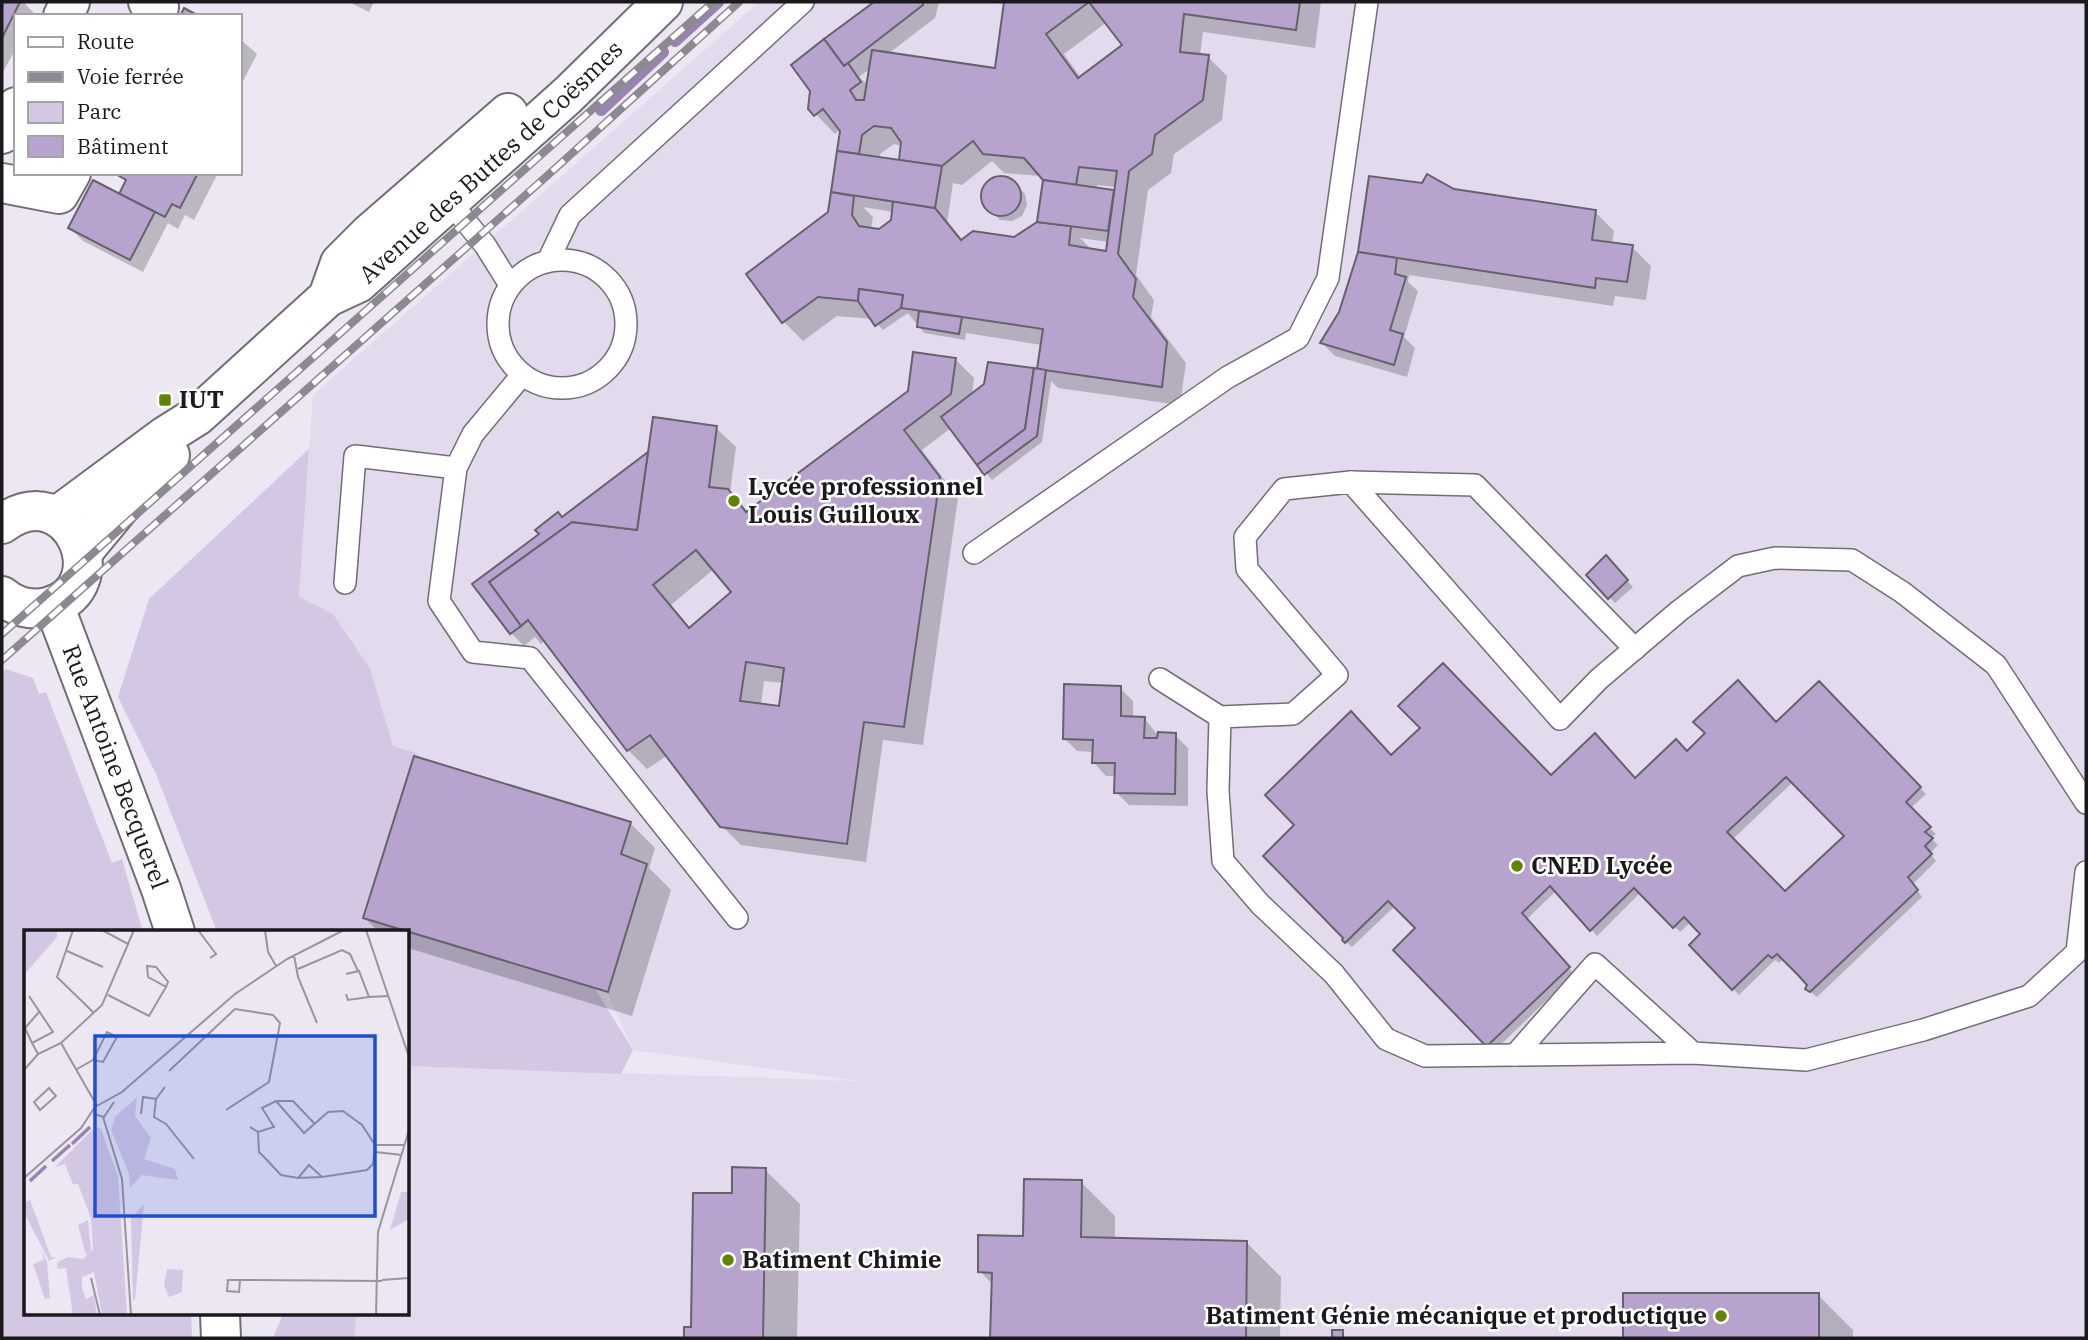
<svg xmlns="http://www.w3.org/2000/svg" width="2088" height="1340" viewBox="0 0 2088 1340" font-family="'IBM Plex Serif',serif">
<rect width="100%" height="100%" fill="#ece7f2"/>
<polygon fill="#e3dbed" points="759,2 2086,2 2086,1338 354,1338 357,1314 408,1314 408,1066 859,1081 633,1050 607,992 363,918 414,756 417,757 416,753 393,746 370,668 333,614 299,598 313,395"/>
<g fill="#d4c7e3">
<polygon points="309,449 299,597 333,614 370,668 393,746 416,753 419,757 414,756 363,918 594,987 633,1050 621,1074 408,1066 408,932 217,932 156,774 118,697 149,599"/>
<polygon points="6,669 33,678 39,694 46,692 112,863 122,859 143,932 26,932 26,1314 191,1314 192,1338 2,1338 2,673"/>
<polygon points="283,1314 357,1314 354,1338 273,1338"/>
</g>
<g fill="#0003" fill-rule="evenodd">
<polygon points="2,2 27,2 25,4 34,13 32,16 16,16 16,48 2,74"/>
<polygon points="349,2 374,2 369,12"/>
<path d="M877,2h62l-4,16 -47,36 108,16 9,-66 -14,-2h330l-6,46 -112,-16 -3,24 8,1 19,19 -5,44 -48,34 -3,19 -23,17 -12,85 18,25 -3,17 35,46 -6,42 -122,-17 -7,-7 -9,61 -50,38 -41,-52 -29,22 36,48 -35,247 -40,-5 -17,122 -125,-17 -19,-19 -54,-71 -21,14 -19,-19 -82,-110 -5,4 -6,-7 -11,9 -13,-13 52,-114 85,-64 1,1 67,-28 20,19 -6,46 18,19 207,-153 19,19 -2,18 66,-25 4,-26 -76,-12 -1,7 -41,-7 -16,-20 -25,17 -10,-11 -36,-3 -34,25 -19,-19 -36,-47 82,-62 12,-86 -7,7 -25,-26 16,-68zM1107,22l18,24 -44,32 -17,-24zM871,68l-3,17 -9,-8zM894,144l8,2 2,17 -24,-4v-5zM992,161l12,12 37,3 3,4 -5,42 -25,17 -51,2 -16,-18 6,-40 9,2zM1097,185l19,2 -1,5 -18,-2zM863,207l30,5 -1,9 -12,10 -9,-2 2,-12zM1080,238l29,4 -2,11 -18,-3v-3zM714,569l19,24 -43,35 -19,-23zM764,681l20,2 -4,25 -19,-3z"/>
<polygon points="240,39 257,54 240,87"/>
<polygon points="123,173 218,173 194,220 185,215 178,229 168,223 143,272 83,241 70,228 120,196 127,182 121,176"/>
<polygon points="998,177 1010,179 1025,194 1027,205 1022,216 1012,221 1000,220 985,204 983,193 988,182"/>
<polygon points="1371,178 1595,212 1614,231 1612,244 1632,247 1651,266 1646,300 1615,296 1613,306 1409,275 1408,282 1418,291 1404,337 1415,348 1407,377 1335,356 1322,343 1341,313 1359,252"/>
<polygon points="1606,558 1633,587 1615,603 1588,575"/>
<path d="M1819,684l107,110 -16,15 26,25 -5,4 7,7 -8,8 6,8 -23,23 9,13 -105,100 -10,-8 2,-4 -25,-26 -5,4 -4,-3 -36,35 -48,-50 12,-11 -12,-12 -11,10 -39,-40 -44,44 -41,-45 -30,29 48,54 -82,79 -75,-125 -22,-22 -43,41 -8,-7 48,-183 159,20 84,3 52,-27 89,-28zM1793,782l53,54 -61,58 -53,-54z"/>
<polygon points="1120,688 1133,701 1133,718 1144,718 1157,734 1175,735 1188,748 1188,806 1129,805 1116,792 1116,776 1106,776 1094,763 1094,752 1077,751 1064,738"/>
<polygon points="630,823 655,848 649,868 671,890 632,1016 408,948 408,932 379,932 365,918"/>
<polygon points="765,1170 800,1204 797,1338 685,1338 686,1328 692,1328 734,1195"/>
<polygon points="1081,1182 1115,1216 1115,1240 1247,1243 1281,1277 1280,1338 992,1338 993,1285 980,1271 1025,1237"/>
<polygon points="1625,1295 1819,1296 1853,1330 1853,1338 1624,1338"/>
</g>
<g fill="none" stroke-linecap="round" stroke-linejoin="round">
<g stroke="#9884ae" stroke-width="12">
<polyline points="675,41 718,2"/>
<polyline points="601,110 663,52"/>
</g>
</g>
<g fill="#b8a3cf" stroke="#66626b" stroke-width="2" fill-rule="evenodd">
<polygon points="2,2 20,2 2,38"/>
<polygon points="874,2 923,2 923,5 844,66 824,39"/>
<polygon points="1004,2 1089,2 1046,34 1078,78 1122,45 1089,2 1300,2 1296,30 1184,14 1180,52 1209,55 1203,100 1155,135 1152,154 1129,171 1118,254 1136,279 1133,297 1167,342 1162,387 1037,369 1043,329 901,308 903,295 859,289 858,301 818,297 782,323 746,274 828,212 831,192 854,196 852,215 859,226 879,229 891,220 893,201 935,208 961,240 973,231 1014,237 1037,222 1071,226 1069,245 1106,251 1117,171 1079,167 1076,185 1043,180 1024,158 983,154 973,141 942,166 899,160 901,142 891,128 874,126 862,135 859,154 837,151 840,131 823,109 814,116 808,109 810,91 791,65 824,39 844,66 848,63 861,82 850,90 856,100 864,100 872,50 995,68"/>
<polygon points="184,8 199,16 180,16"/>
<polygon points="837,151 942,166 935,208 831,192"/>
<polygon points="121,173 198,173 180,208 172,204 165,217 119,194 126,180 119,176"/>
<polygon points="1427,174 1454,189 1596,210 1592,240 1633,245 1627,282 1596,278 1595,288 1358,252 1369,176 1422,183"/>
<circle cx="1001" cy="196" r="20"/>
<polygon points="93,180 155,212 130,260 68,228"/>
<polygon points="1043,180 1114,190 1108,231 1037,222"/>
<polygon points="1358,252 1397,258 1395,274 1406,277 1390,330 1403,334 1394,365 1320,343 1339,312"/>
<polygon points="859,289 903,295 901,308 875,326 858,301"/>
<polygon points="919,311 962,317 959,334 917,327"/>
<path d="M913,352l43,6 -5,36 -47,36 36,47 -36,250 -40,-5 -17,122 -127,-17 -70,-92 -23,16 -99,-131 -7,6 -32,-44 83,-60 65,8 16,-113 64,9 -8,61 19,2 18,23 162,-121zM696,550l35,42 -42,36 -36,-43zM746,662l38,6 -5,38 -39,-5z"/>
<polygon points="988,362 1034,368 1025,429 977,465 941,417 984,384"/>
<polygon points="1034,368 1046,370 1037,436 984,475 977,465 1025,429"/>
<polygon points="648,452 637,530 572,522 489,582 521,626 510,634 472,584 539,534 535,530 558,512 562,517"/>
<polygon points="1606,555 1628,580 1608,599 1586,575"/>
<path d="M1443,663l108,112 44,-42 40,45 41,-39 11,12 18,-18 -12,-11 45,-42 38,42 43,-41 102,106 -15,15 25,25 -6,5 8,6 -8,8 7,8 -24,23 10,13 -108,102 -5,-3 2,-4 -9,-10 -21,-21 -5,4 -4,-3 -36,35 -43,-45 11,-11 -16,-17 -11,11 -39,-40 -44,43 -40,-45 -28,27 48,54 -85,81 -3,-3 2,-1 -91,-94 22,-22 -27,-27 -43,42 -3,-3 1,-2 -80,-82 31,-31 -29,-30 86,-84 40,44 29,-27 -22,-22zM1786,777l58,59 -59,55 -58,-59z"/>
<polygon points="1064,684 1121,686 1121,716 1145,717 1144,738 1157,738 1158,732 1176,733 1175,794 1114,793 1115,763 1092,763 1093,740 1063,739"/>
<polygon points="414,756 631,822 621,854 647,864 608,992 363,918"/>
<polygon points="732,1167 766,1168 763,1338 684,1338 684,1327 691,1327 693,1193 732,1193"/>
<polygon points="1024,1179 1082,1180 1081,1237 1247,1241 1246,1338 990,1338 992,1273 978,1272 978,1235 1023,1236"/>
<rect x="1623" y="1293" width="196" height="45"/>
<rect x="1332" y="1330" width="11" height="8"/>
</g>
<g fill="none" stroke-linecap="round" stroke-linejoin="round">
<g stroke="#716d77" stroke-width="24">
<g id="service">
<polyline points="449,201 485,245 510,285"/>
<circle cx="562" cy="324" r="64"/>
<polyline points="548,261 570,215 803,2"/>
<polyline points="522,375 473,434 456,468 439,601 473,652 530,658 737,918"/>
<polyline points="1351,482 1475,485 1635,649"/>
<polyline points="974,553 1228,377 1298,338 1328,278 1367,2"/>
<polyline points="345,583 355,456 456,468"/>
<polyline points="1160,679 1220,717 1293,714 1337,675 1247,569 1245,537 1284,489 1351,482 1560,719 1599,679 1679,611 1738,566 1775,558 1852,560 1902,592 1996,665 2086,803"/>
<polyline points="1220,717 1218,791 1223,861 1260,904 1334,974 1386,1039 1425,1056 1515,1055"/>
<polyline points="1693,1053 1595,964 1515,1055 1693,1053 1806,1060 1923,1030 2029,996 2077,952 2086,872"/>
</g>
</g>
<g stroke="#716d77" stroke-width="42">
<g id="minor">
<polyline points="148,2 159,7 155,16"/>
<polyline points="63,16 70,2"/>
<polyline points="2,134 16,107"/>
<polyline points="2,183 59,194 71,173"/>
</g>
</g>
<g stroke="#716d77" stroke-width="42">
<g id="tertiary">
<path id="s1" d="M54,605l107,284 14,43"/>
<polyline points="220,1314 221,1338"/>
</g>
</g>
<g stroke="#716d77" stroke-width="42">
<g id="secondary">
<polyline points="328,297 340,263 370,233 508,113"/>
<path id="s2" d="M57,516l108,-80 32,-20 131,-119 30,-14 210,-188 95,-93"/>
<path d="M2,524c68,-51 117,64 46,83 -17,4 -33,0 -46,-11"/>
<polyline points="82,553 120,507 170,455"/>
</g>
</g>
<use href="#service" stroke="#fff" stroke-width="21"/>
<use href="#minor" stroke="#fff" stroke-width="38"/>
<use href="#tertiary" stroke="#fff" stroke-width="38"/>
<use href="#secondary" stroke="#fff" stroke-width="38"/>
<g stroke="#8d8991" stroke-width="8">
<g id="rail">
<polyline points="2,634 713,2"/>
<polyline points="2,660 548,175 739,2"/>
</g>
</g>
<use href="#rail" stroke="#fff" stroke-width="5" stroke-dasharray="16" stroke-linecap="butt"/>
</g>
<g fill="#608503" stroke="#fff" stroke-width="2.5">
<rect x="158" y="393" width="14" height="14" rx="3.5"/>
<circle cx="734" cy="501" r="7"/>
<circle cx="1517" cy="866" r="7"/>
<circle cx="728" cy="1260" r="7"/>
<circle cx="1721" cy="1316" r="7"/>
</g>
<g text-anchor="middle" stroke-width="5" stroke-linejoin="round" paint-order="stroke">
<g font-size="24" fill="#1a191c" stroke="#fff">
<text dy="8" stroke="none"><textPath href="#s2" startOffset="562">Avenue des Buttes de Coësmes</textPath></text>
<text dy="8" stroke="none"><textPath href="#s1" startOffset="173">Rue Antoine Becquerel</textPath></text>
</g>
<g font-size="24" font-weight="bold" fill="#1a191c" stroke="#fff" text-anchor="start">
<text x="179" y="408">IUT</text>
<text x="748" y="495">Lycée professionnel<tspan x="748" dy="28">Louis Guilloux</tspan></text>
<text x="1531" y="874">CNED Lycée</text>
<text x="742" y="1268">Batiment Chimie</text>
<text x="1707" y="1324" text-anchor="end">Batiment Génie mécanique et productique</text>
</g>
</g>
<g transform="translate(24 930)">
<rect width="385" height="385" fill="#ece7f2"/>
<path d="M0,0h33v7l-33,38zM113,167l-2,19 16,22 -7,21 31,10 3,11 -36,-5 -12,13 -1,-14 -18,-44 4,-13zM71,197l6,2 17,47 9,139h-25l-8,-43 -12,5v11l4,11 8,-4 3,20h-24l-7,-47 -9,1 1,-7 10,-5 15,2 10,-10 -2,-31 -13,-34h-5l-8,-20 -10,3zM377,262h8v27l-19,11zM6,270l21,57h5l-7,4 -25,-49v-9zM120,274l-9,96 -2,1 -2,-83zM64,290l3,29 -1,3 -4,3 -8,-30zM17,319l6,13 3,36 -5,1 -12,-35 11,-4zM143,339l16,1 -1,22 -13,5 -5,-11z" fill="#d4c7e3"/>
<path fill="none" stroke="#9884ae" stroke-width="3.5" d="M48,214l18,-17M28,231l18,-16M6,251l16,-15"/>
<path fill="none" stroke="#98959c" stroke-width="2" d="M49,0l-16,47 36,35M78,0l26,14M174,0l18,24 -6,4M241,0l3,22 8,14M342,0l43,127M43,21l36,16M270,25l4,22 19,46M274,39l44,-19 8,4 8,17M322,44l13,-3 10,26 20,-1M322,64l2,6 21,-3M84,65l41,21 17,-29 -18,-10 -1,-11 9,1 12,15 -2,5M5,66l24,36 -21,11 6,11M8,113l-7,-15 14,-16M37,113l36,63M53,139l16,-9 10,2 14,-25 -10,-5 -14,28M0,140l14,-16 23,-11 41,-38 32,-75M145,141l66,-62 38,6 7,8 -11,59 -43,28M141,157l-9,12 -2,18 12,7 28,35M25,158l7,8 -16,14 -6,-8zM252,171h17l21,22M70,184l10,3 10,-15M117,184l2,-17 13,2M79,187l19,62 9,136M226,197l8,5 16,-5 -12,-19 14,-7 28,32 24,-21 15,-1 19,14 13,20h30M234,202l1,20 5,5 17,18 17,3M351,222l27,3M298,247l-24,1 11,-13 13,12 45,-7 6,-6 2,-19M0,248l57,-50 14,-21 27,-15 113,-98 52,-35 57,-29M67,348l9,37M204,350h12l-1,12 -12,-1zM216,350l142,1M358,350l27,-2M352,385l2,-83 31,-102"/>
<path fill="#1d4ed8" fill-opacity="0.15" stroke="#1d4ed8" stroke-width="3.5" d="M71,106h280v180h-280z"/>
<rect width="385" height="385" fill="none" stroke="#1a191c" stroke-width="3.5"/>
</g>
<rect width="2088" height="1340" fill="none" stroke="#1a191c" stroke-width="7"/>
<rect x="14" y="14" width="228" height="161" fill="#ffffff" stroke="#a3a3a4" stroke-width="2"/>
<rect x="28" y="37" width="35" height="10" fill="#ffffff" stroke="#a3a3a4" stroke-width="2"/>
<text x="77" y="49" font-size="21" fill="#1a191c">Route</text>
<rect x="28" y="72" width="35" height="10" fill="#8d8991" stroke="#a3a3a4" stroke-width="2"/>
<text x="77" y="84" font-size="21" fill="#1a191c">Voie ferrée</text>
<rect x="28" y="102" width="35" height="21" fill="#d4c7e3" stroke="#a3a3a4" stroke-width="2"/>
<text x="77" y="119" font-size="21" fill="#1a191c">Parc</text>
<rect x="28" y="136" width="35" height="21" fill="#b8a3cf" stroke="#a3a3a4" stroke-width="2"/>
<text x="77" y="154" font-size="21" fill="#1a191c">Bâtiment</text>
</svg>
